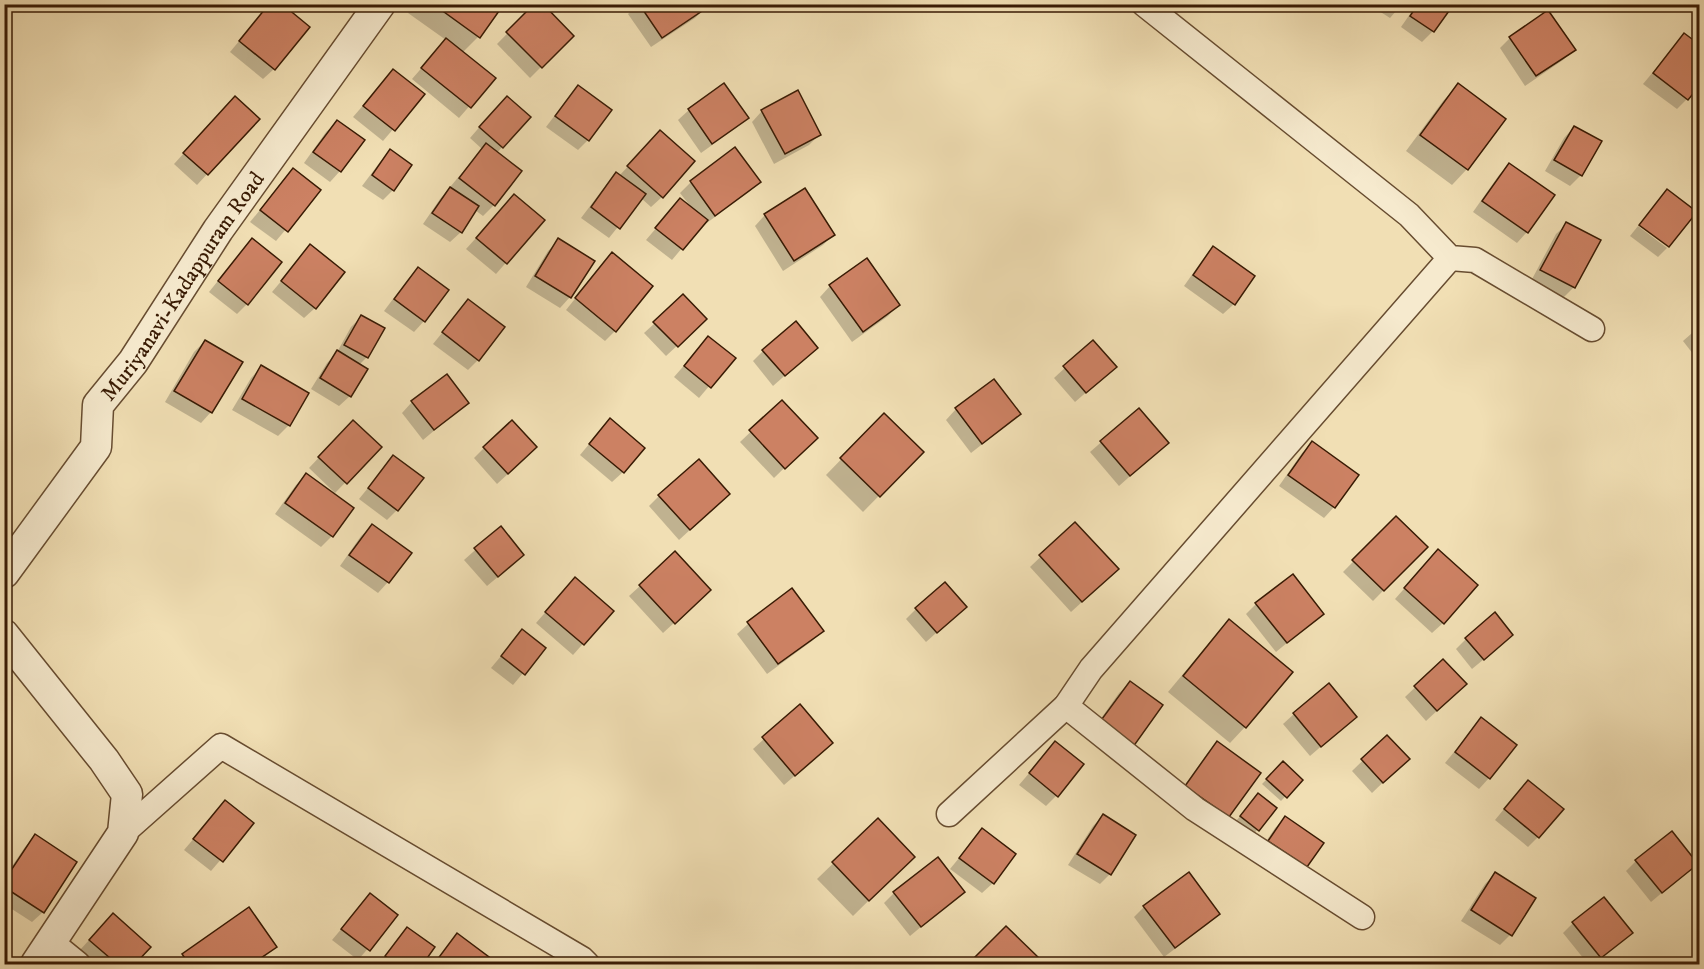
<svg xmlns="http://www.w3.org/2000/svg" width="1704" height="969" viewBox="0 0 1704 969" font-family="'IM FELL DW Pica',serif">
<rect width="100%" height="100%" fill="#f1dfb4"/>
<filter id="stains"><feTurbulence type="fractalNoise" baseFrequency=".00333" numOctaves="4"/><feColorMatrix values="0 0 0 0 .2 0 0 0 0 .09 0 0 0 0 .02 0 0 0 .5 -.17"/></filter>
<radialGradient id="worn" r=".72"><stop offset=".6" stop-color="#630" stop-opacity="0"/><stop offset="1" stop-color="#630" stop-opacity=".3"/></radialGradient>
<g fill="#0003">
<polygon points="415,4 502,4 478,37 462,53 493,79 459,118 412,79 446,40 408,13"/>
<polygon points="536,4 572,36 530,78 497,44"/>
<polygon points="638,4 704,4 706,7 695,18 651,47 628,14"/>
<polygon points="1368,4 1402,4 1390,18"/>
<polygon points="1417,4 1452,4 1433,31 1422,42 1401,27"/>
<polygon points="264,11 274,69 263,79 230,52"/>
<polygon points="1684,35 1687,99 1677,109 1643,84"/>
<polygon points="1510,38 1574,50 1563,60 1525,86 1500,48"/>
<polygon points="393,71 423,94 383,141 353,117"/>
<polygon points="723,85 747,117 736,128 701,153 678,120 689,110"/>
<polygon points="1458,85 1467,169 1452,185 1406,151 1443,101"/>
<polygon points="578,87 588,140 578,150 546,127 568,98"/>
<polygon points="225,108 258,119 197,185 174,164"/>
<polygon points="496,108 502,147 497,153 520,171 494,205 483,216 475,210 461,232 450,242 423,224 440,199 482,149 470,138"/>
<polygon points="762,111 819,135 809,145 774,164 752,122"/>
<polygon points="337,122 340,171 330,182 304,163 326,132"/>
<polygon points="1574,127 1581,175 1570,186 1545,171 1564,138"/>
<polygon points="650,143 662,197 651,207 641,198 609,238 581,218 606,185 616,174 619,176"/>
<polygon points="735,149 759,182 749,192 704,225 703,223 672,260 646,240 680,200 691,207 680,193 691,182"/>
<polygon points="390,151 393,190 383,200 362,186 380,162"/>
<polygon points="1509,165 1527,232 1517,243 1473,212 1499,175"/>
<polygon points="293,170 319,190 276,241 250,222"/>
<polygon points="514,196 543,220 496,274 466,249"/>
<polygon points="765,215 833,235 823,245 783,271 755,226"/>
<polygon points="1567,224 1574,287 1563,298 1531,281 1556,234"/>
<polygon points="1638,226 1667,248 1658,257 1630,236"/>
<polygon points="559,240 593,261 570,297 560,308 526,287 548,251"/>
<polygon points="311,246 315,308 304,318 272,292"/>
<polygon points="1213,248 1234,304 1223,314 1184,286 1203,259"/>
<polygon points="242,251 247,304 237,314 209,292"/>
<polygon points="602,265 615,331 605,341 566,310"/>
<polygon points="418,269 447,290 424,321 414,332 384,311 408,279"/>
<polygon points="830,286 898,305 888,316 852,342 820,297"/>
<polygon points="468,301 478,360 468,370 433,344"/>
<polygon points="361,317 367,357 359,365 350,396 339,406 311,389 327,363 336,354 351,327"/>
<polygon points="655,323 694,330 666,356 644,333"/>
<polygon points="1700,326 1700,363 1683,341"/>
<polygon points="708,338 733,358 699,398 674,377"/>
<polygon points="205,341 211,412 201,423 165,402 194,352"/>
<polygon points="1093,342 1104,377 1075,402 1054,378"/>
<polygon points="816,348 773,386 753,361 763,351"/>
<polygon points="261,367 307,394 289,425 278,436 232,410 251,378"/>
<polygon points="412,402 467,403 423,440 402,413"/>
<polygon points="782,402 815,438 774,478 740,442"/>
<polygon points="956,409 1019,414 1008,424 971,453 946,420"/>
<polygon points="1138,410 1156,453 1119,486 1090,452"/>
<polygon points="884,415 922,452 863,512 826,475"/>
<polygon points="600,431 623,472 612,482 580,455"/>
<polygon points="343,432 380,447 335,493 309,468"/>
<polygon points="1700,434 1700,448 1693,444"/>
<polygon points="1312,443 1334,507 1324,518 1279,486 1302,453"/>
<polygon points="484,448 525,458 497,484 474,458"/>
<polygon points="393,457 397,510 387,520 359,499"/>
<polygon points="306,475 352,508 332,536 321,547 275,514 296,485"/>
<polygon points="659,496 718,504 679,540 649,506"/>
<polygon points="1396,518 1426,547 1373,601 1343,572"/>
<polygon points="1075,524 1106,580 1071,612 1030,567"/>
<polygon points="372,526 388,582 378,593 340,566 361,536"/>
<polygon points="500,528 512,565 487,586 464,560"/>
<polygon points="1428,562 1443,623 1432,633 1395,599"/>
<polygon points="640,586 699,600 663,633 629,596"/>
<polygon points="565,590 612,611 573,655 536,623"/>
<polygon points="792,590 822,631 812,641 767,674 737,634 748,624"/>
<polygon points="1256,604 1322,614 1276,652 1246,614"/>
<polygon points="916,609 954,617 926,642 906,619"/>
<polygon points="1229,621 1291,673 1245,727 1230,743 1168,692 1214,637"/>
<polygon points="522,631 544,648 513,685 491,668"/>
<polygon points="1466,639 1501,645 1472,669 1456,649"/>
<polygon points="1443,661 1454,695 1426,721 1405,697"/>
<polygon points="1130,683 1161,705 1090,734 1119,693"/>
<polygon points="800,706 821,753 784,785 753,749"/>
<polygon points="1294,714 1355,717 1310,756 1283,724"/>
<polygon points="1481,719 1489,778 1479,789 1445,763"/>
<polygon points="1387,737 1397,769 1372,793 1352,771"/>
<polygon points="1055,743 1056,796 1046,806 1019,785"/>
<polygon points="1217,743 1228,816 1176,797 1207,754"/>
<polygon points="1283,763 1301,780 1281,801 1262,784"/>
<polygon points="1518,792 1538,837 1528,847 1495,820"/>
<polygon points="1258,795 1275,808 1253,835 1236,821"/>
<polygon points="225,802 252,823 211,871 184,850"/>
<polygon points="1103,816 1110,874 1100,884 1068,865 1093,826"/>
<polygon points="1285,818 1322,843 1306,867 1296,877 1259,852 1275,828"/>
<polygon points="878,820 913,857 853,916 817,879"/>
<polygon points="982,830 993,883 982,893 950,869"/>
<polygon points="35,836 43,912 32,922 4,904 4,878 25,847"/>
<polygon points="1636,861 1696,864 1651,902 1626,871"/>
<polygon points="1495,874 1534,899 1510,935 1500,945 1461,921 1485,884"/>
<polygon points="963,892 910,936 884,903 894,893"/>
<polygon points="370,895 396,916 358,960 332,940"/>
<polygon points="1144,907 1218,914 1208,924 1164,957 1134,917"/>
<polygon points="1573,923 1631,933 1594,964 1588,964 1563,933"/>
<polygon points="103,925 149,947 133,964 95,964 79,951"/>
<polygon points="1006,928 1038,959 1033,964 970,964"/>
<polygon points="407,929 433,948 421,964 378,964"/>
<polygon points="457,935 491,960 488,964 433,964"/>
<polygon points="275,947 257,964 174,964 183,956"/>
</g>
<g fill="#cc8163" stroke="#391b04" stroke-width="1.5">
<polygon points="269,4 282,4 310,27 275,70 239,41"/>
<polygon points="433,4 504,4 480,38"/>
<polygon points="534,4 543,4 574,36 542,68 506,32"/>
<polygon points="639,4 706,4 708,7 662,38"/>
<polygon points="1418,4 1454,4 1434,32 1410,16"/>
<polygon points="1548,10 1576,50 1536,76 1509,37"/>
<polygon points="1684,33 1700,45 1700,85 1688,100 1653,73"/>
<polygon points="446,38 496,78 471,108 421,68"/>
<polygon points="393,69 425,94 395,131 363,106"/>
<polygon points="724,83 749,118 712,144 688,109"/>
<polygon points="1458,83 1506,119 1468,170 1420,135"/>
<polygon points="578,85 612,110 589,141 555,116"/>
<polygon points="798,90 821,135 785,154 761,110"/>
<polygon points="235,96 260,119 208,175 183,153"/>
<polygon points="507,96 531,117 503,148 479,127"/>
<polygon points="337,120 365,140 341,172 313,152"/>
<polygon points="1574,126 1602,141 1582,176 1554,160"/>
<polygon points="660,130 695,161 663,198 627,166"/>
<polygon points="486,143 522,171 495,206 459,178"/>
<polygon points="735,147 761,182 715,216 690,181"/>
<polygon points="390,149 412,165 394,191 372,175"/>
<polygon points="1509,163 1555,195 1528,233 1482,201"/>
<polygon points="293,168 321,190 288,232 260,210"/>
<polygon points="616,172 646,194 620,229 591,207"/>
<polygon points="450,187 479,206 462,233 432,213"/>
<polygon points="805,188 835,235 794,261 764,214"/>
<polygon points="1667,189 1697,212 1669,247 1639,225"/>
<polygon points="514,194 545,220 507,264 476,238"/>
<polygon points="680,198 708,220 683,250 655,228"/>
<polygon points="1566,222 1601,240 1575,288 1540,270"/>
<polygon points="252,238 282,262 248,305 218,281"/>
<polygon points="558,238 595,261 571,298 535,276"/>
<polygon points="310,244 345,272 316,309 281,281"/>
<polygon points="1213,246 1255,276 1235,305 1193,275"/>
<polygon points="612,252 653,286 616,332 575,298"/>
<polygon points="867,258 900,305 863,332 829,285"/>
<polygon points="418,267 449,290 425,322 394,299"/>
<polygon points="683,294 707,319 678,347 653,322"/>
<polygon points="468,299 505,327 479,361 442,332"/>
<polygon points="361,315 385,328 368,358 344,345"/>
<polygon points="796,321 818,348 785,376 762,350"/>
<polygon points="1700,324 1700,339 1693,329"/>
<polygon points="708,336 736,358 711,388 684,366"/>
<polygon points="205,340 243,362 212,413 174,391"/>
<polygon points="1093,340 1117,367 1086,393 1063,366"/>
<polygon points="337,350 368,369 351,397 320,378"/>
<polygon points="261,365 309,393 290,426 242,399"/>
<polygon points="447,374 469,403 434,430 411,401"/>
<polygon points="994,379 1021,414 982,444 955,408"/>
<polygon points="782,400 818,438 785,469 749,430"/>
<polygon points="1139,408 1169,443 1130,476 1100,441"/>
<polygon points="884,413 924,452 880,497 840,458"/>
<polygon points="610,418 645,448 624,473 589,444"/>
<polygon points="353,420 382,447 347,484 318,457"/>
<polygon points="512,420 537,447 508,474 483,447"/>
<polygon points="1312,441 1359,475 1335,508 1288,475"/>
<polygon points="393,455 424,478 398,511 368,488"/>
<polygon points="699,459 730,494 690,530 658,495"/>
<polygon points="306,473 354,508 333,537 285,503"/>
<polygon points="1396,516 1428,547 1384,591 1352,560"/>
<polygon points="1075,522 1119,569 1082,602 1039,555"/>
<polygon points="372,524 412,553 389,583 349,555"/>
<polygon points="501,526 524,555 498,577 474,548"/>
<polygon points="1438,549 1478,585 1444,624 1404,588"/>
<polygon points="675,551 711,590 675,624 639,585"/>
<polygon points="1293,574 1324,614 1287,643 1255,603"/>
<polygon points="575,577 614,611 584,645 545,612"/>
<polygon points="945,582 967,607 937,633 915,608"/>
<polygon points="792,588 824,631 778,664 747,622"/>
<polygon points="1495,612 1513,635 1484,660 1465,638"/>
<polygon points="1229,619 1293,672 1246,728 1183,676"/>
<polygon points="522,629 546,648 525,675 501,656"/>
<polygon points="1443,659 1467,684 1437,711 1414,686"/>
<polygon points="1130,681 1163,705 1133,747 1099,723"/>
<polygon points="1329,683 1357,717 1321,747 1293,713"/>
<polygon points="800,704 833,743 795,776 762,737"/>
<polygon points="1481,717 1517,745 1490,779 1455,752"/>
<polygon points="1387,735 1410,759 1383,783 1361,759"/>
<polygon points="1055,741 1084,764 1058,797 1029,773"/>
<polygon points="1217,741 1261,773 1229,817 1185,786"/>
<polygon points="1283,761 1303,780 1287,798 1266,779"/>
<polygon points="1528,780 1564,809 1539,838 1504,809"/>
<polygon points="1258,793 1277,808 1259,831 1240,816"/>
<polygon points="225,800 254,823 223,862 193,839"/>
<polygon points="1103,814 1136,835 1111,875 1077,854"/>
<polygon points="1285,816 1324,843 1307,867 1268,841"/>
<polygon points="878,818 915,857 869,901 832,862"/>
<polygon points="982,828 1016,854 994,884 959,858"/>
<polygon points="1672,831 1698,864 1662,893 1635,860"/>
<polygon points="35,834 77,862 44,913 4,887 4,881"/>
<polygon points="938,857 965,892 921,927 893,892"/>
<polygon points="1189,872 1220,914 1175,948 1143,906"/>
<polygon points="1495,872 1536,898 1512,936 1471,910"/>
<polygon points="370,893 398,915 370,951 341,929"/>
<polygon points="1604,897 1633,933 1601,958 1572,922"/>
<polygon points="249,907 277,947 252,964 189,964 182,954"/>
<polygon points="113,913 151,947 135,964 117,964 89,940"/>
<polygon points="1006,926 1040,959 1035,964 968,964"/>
<polygon points="407,927 435,947 423,964 397,964 385,956"/>
<polygon points="457,933 493,960 490,964 434,964"/>
</g>
<g fill="none" stroke-linecap="round" stroke-linejoin="round">
<g stroke="#674c30" stroke-width="27">
<g id="minor">
<polyline points="1144,4 1409,215 1450,258 1475,260 1592,329"/>
<polyline points="1066,706 1195,809 1362,917"/>
<polyline points="949,814 1066,706 1091,669 1450,258"/>
<polyline points="123,833 221,746 582,959 587,964"/>
<polyline points="51,942 78,964"/>
</g>
</g>
<g stroke="#674c30" stroke-width="33">
<g id="tertiary">
<path id="s1" d="M4,573l92,-126 2,-42 35,-43 85,-132 162,-226"/>
<polyline points="4,635 104,760 127,794 123,833 36,964"/>
</g>
</g>
<use href="#minor" stroke="#f6eace" stroke-width="24"/>
<use href="#tertiary" stroke="#f6eace" stroke-width="30"/>
</g>
<g text-anchor="middle" stroke-width="4.5" stroke-linejoin="round" paint-order="stroke">
<g font-size="22" fill="#391b04" stroke="#f6eace">
<text dy="8" stroke="none"><textPath href="#s1" startOffset="344">Muriyanavi-Kadappuram Road</textPath></text>
</g>
</g>
<rect width="1704" height="969" fill="none" stroke="#f1dfb4" stroke-width="24"/>
<rect x="6" y="6" width="1692" height="957" fill="none" stroke="#391b04" stroke-width="3"/>
<rect x="12" y="12" width="1680" height="945" fill="none" stroke="#391b04" stroke-width="1.5"/>
<rect width="100%" height="100%" filter="url(#stains)"/>
<rect width="100%" height="100%" fill="url(#worn)"/>
</svg>
